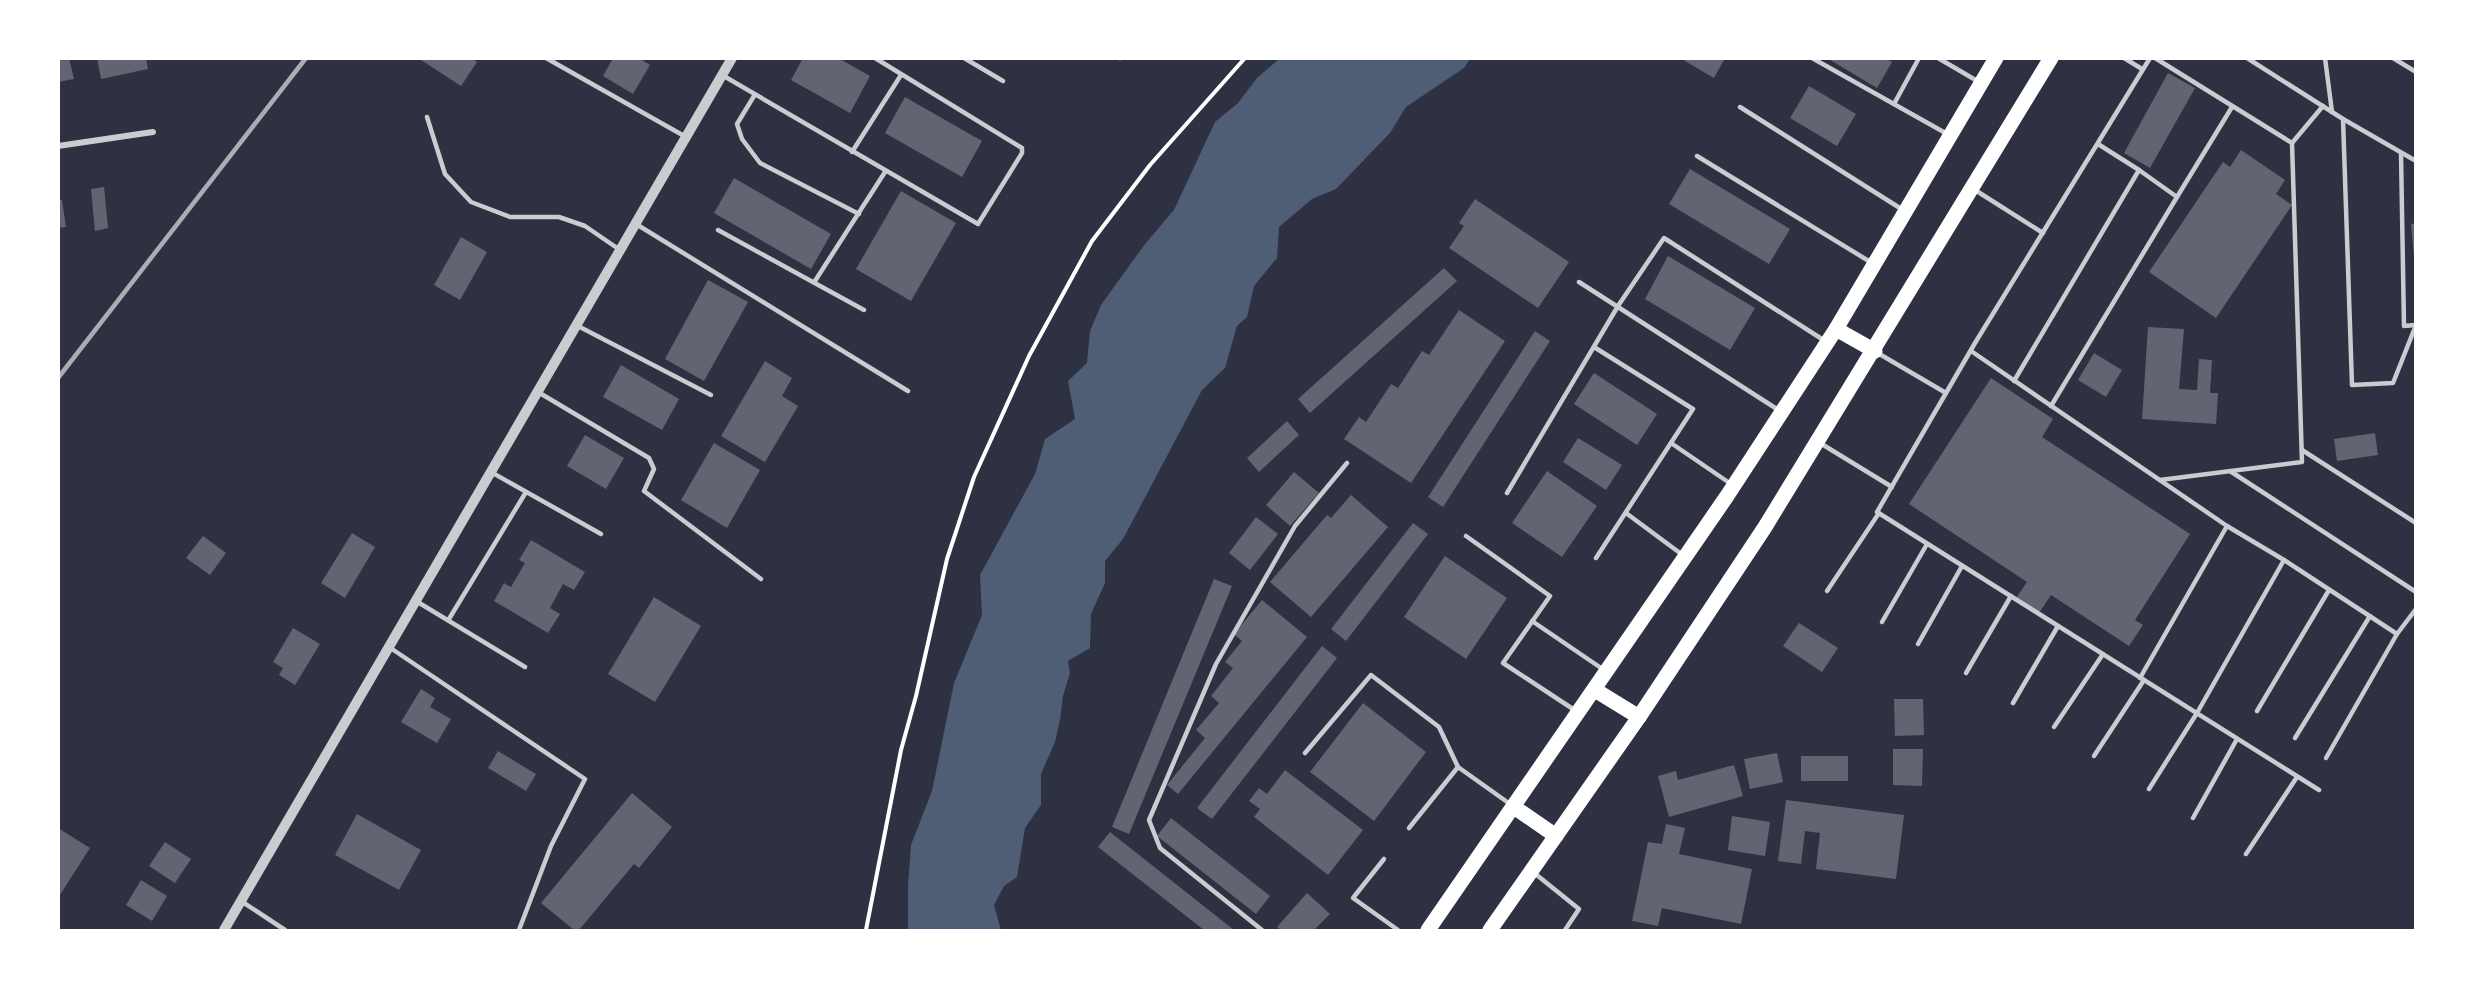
<svg xmlns="http://www.w3.org/2000/svg" width="2474" height="989" viewBox="0 0 2474 989" font-family="'Roboto Condensed',sans-serif">
<rect width="100%" height="100%" fill="#2d3142"/>
<polygon fill="#4f5d75" points="1279,59 1470,59 1464,68 1406,107 1390,133 1336,189 1312,199 1279,227 1277,258 1254,286 1247,317 1237,326 1225,368 1202,390 1123,539 1105,561 1105,583 1091,614 1090,648 1068,661 1070,673 1063,696 1060,720 1055,742 1041,774 1041,805 1025,828 1017,877 1004,886 994,905 1001,930 908,930 908,885 911,845 932,791 954,683 982,615 980,575 1035,474 1045,439 1075,419 1068,381 1087,363 1090,331 1101,305 1145,244 1174,210 1215,122 1238,103 1257,78"/>
<g fill="#626471">
<polygon points="69,58 74,79 58,82 58,59"/>
<polygon points="97,58 146,58 148,69 101,79"/>
<polygon points="418,58 472,58 477,62 461,86"/>
<polygon points="613,58 639,58 650,65 633,94 603,76"/>
<polygon points="803,58 838,58 870,76 850,113 791,80"/>
<polygon points="1680,58 1725,58 1714,78"/>
<polygon points="1827,58 1886,58 1892,62 1877,88"/>
<polygon points="2168,73 2195,88 2150,168 2124,153"/>
<polygon points="1809,86 1856,114 1837,146 1790,118"/>
<polygon points="905,97 982,141 962,177 885,133"/>
<polygon points="2241,150 2285,180 2276,194 2292,205 2216,318 2149,272 2223,162 2230,167"/>
<polygon points="1690,169 1790,229 1769,264 1669,204"/>
<polygon points="734,178 831,234 811,269 714,213"/>
<polygon points="104,187 108,228 95,231 91,189"/>
<polygon points="901,191 956,223 911,301 856,269"/>
<polygon points="1475,199 1569,262 1538,308 1449,248 1464,226 1459,223"/>
<polygon points="58,200 62,200 66,227 58,228"/>
<polygon points="2416,223 2416,257 2414,257 2411,224"/>
<polygon points="461,237 487,252 460,300 434,285"/>
<polygon points="1668,256 1755,308 1730,350 1645,299"/>
<polygon points="1444,268 1457,281 1310,413 1298,399"/>
<polygon points="708,280 748,302 704,381 665,359"/>
<polygon points="1459,310 1505,341 1411,483 1344,439 1359,417 1366,422 1391,384 1398,388 1422,351 1429,355"/>
<polygon points="2148,327 2184,329 2179,389 2197,390 2199,359 2212,360 2210,393 2218,393 2216,424 2142,419"/>
<polygon points="1535,331 1550,341 1443,507 1428,497"/>
<polygon points="2094,353 2122,370 2106,397 2078,380"/>
<polygon points="765,361 792,378 782,396 798,406 765,462 721,436"/>
<polygon points="621,365 679,399 662,430 603,397"/>
<polygon points="1594,373 1657,414 1637,445 1574,404"/>
<polygon points="1991,378 2053,419 2042,437 2190,534 2135,620 2143,625 2129,646 2051,595 2039,613 2016,598 2027,582 1909,504"/>
<polygon points="1287,421 1299,435 1259,472 1247,458"/>
<polygon points="2375,433 2378,455 2337,461 2334,439"/>
<polygon points="585,435 624,458 606,489 567,466"/>
<polygon points="1578,438 1622,465 1606,490 1563,462"/>
<polygon points="714,443 760,470 727,528 681,500"/>
<polygon points="1547,471 1597,506 1562,557 1512,523"/>
<polygon points="1294,472 1319,493 1290,526 1266,505"/>
<polygon points="1351,495 1388,527 1311,617 1270,582 1327,515 1331,518"/>
<polygon points="1256,517 1278,534 1250,570 1229,553"/>
<polygon points="1413,523 1428,534 1346,641 1331,629"/>
<polygon points="352,533 375,547 345,598 321,583"/>
<polygon points="203,536 226,553 210,575 186,558"/>
<polygon points="531,540 585,572 574,590 563,584 550,608 560,614 548,633 494,601 504,583 511,587 525,563 519,560"/>
<polygon points="1445,556 1507,598 1466,659 1404,617"/>
<polygon points="1214,579 1232,586 1129,834 1112,827"/>
<polygon points="654,597 701,626 655,702 608,674"/>
<polygon points="1262,600 1307,637 1178,794 1167,785 1205,738 1196,730 1219,703 1211,696 1233,668 1225,662 1242,641 1234,634"/>
<polygon points="1799,623 1838,648 1822,672 1783,646"/>
<polygon points="293,628 320,644 295,685 279,675 283,668 273,662"/>
<polygon points="1322,646 1337,658 1212,819 1197,808"/>
<polygon points="421,689 435,698 430,707 451,719 437,743 401,722"/>
<polygon points="1894,699 1923,699 1924,735 1895,736"/>
<polygon points="1363,703 1426,752 1374,821 1310,772"/>
<polygon points="1893,749 1923,749 1922,786 1893,785"/>
<polygon points="498,751 536,774 526,791 488,768"/>
<polygon points="1777,753 1783,782 1750,789 1744,759"/>
<rect x="1801" y="756" width="47" height="25"/>
<polygon points="1734,765 1743,796 1669,817 1658,776 1676,771 1678,780"/>
<polygon points="1285,770 1363,830 1328,875 1254,817 1260,809 1249,801 1259,788 1267,794"/>
<polygon points="632,793 672,827 639,868 634,864 579,930 574,930 541,903"/>
<polygon points="1786,800 1904,815 1896,879 1816,869 1820,833 1805,831 1801,864 1778,861"/>
<polygon points="357,814 421,850 399,890 335,855"/>
<polygon points="1732,816 1770,822 1765,856 1728,850"/>
<polygon points="1171,818 1270,896 1256,914 1157,836"/>
<polygon points="1666,824 1685,828 1679,854 1752,869 1741,924 1662,908 1658,926 1632,921 1648,842 1662,844"/>
<polygon points="58,828 90,848 58,898"/>
<polygon points="1110,832 1234,930 1204,930 1098,847"/>
<polygon points="165,842 191,859 175,883 149,866"/>
<polygon points="141,880 167,896 152,921 126,905"/>
<polygon points="1307,893 1330,914 1314,930 1281,930 1277,927"/>
</g>
<g fill="none" stroke-linecap="round" stroke-linejoin="round">
<polyline stroke="#fff" stroke-width="4" points="866,930 901,750 916,696 947,559 974,477 1029,356 1092,241 1150,165 1245,58"/>
<g stroke="#caccd0" stroke-width="4.5">
<polyline points="546,58 686,137"/>
<polyline points="964,58 1003,81"/>
<polyline points="1119,58 1121,58"/>
<polyline points="1812,58 1949,135"/>
<polyline points="1938,58 1979,82"/>
<polyline points="2124,58 2142,69"/>
<polyline points="2150,58 1975,343 1877,512 2319,790"/>
<polyline points="2155,58 2292,143 2323,106"/>
<polyline points="2247,58 2343,119 2352,385 2393,383 2416,325"/>
<polyline points="2325,58 2332,112"/>
<polyline points="2393,58 2416,72"/>
<polyline points="722,75 978,224 1022,153 1022,148 875,58"/>
<polyline points="754,96 737,124 742,139 760,163 859,214"/>
<polyline points="1894,104 1919,58"/>
<polyline points="1740,107 1903,210"/>
<polyline points="427,117 445,174 471,202 510,217 559,217 585,226 620,250"/>
<polyline points="2343,119 2416,161"/>
<polyline points="2098,144 2139,170"/>
<polyline points="852,152 901,75"/>
<polyline points="2401,153 2404,326 2415,325"/>
<polyline points="1697,156 1872,263"/>
<polyline points="1975,190 2043,233"/>
<polyline points="636,224 908,391"/>
<polyline points="718,230 864,310"/>
<polyline points="815,281 885,172"/>
<polyline points="1579,282 1780,411"/>
<polyline points="576,325 711,395"/>
<polyline points="1594,347 1693,409 1596,558"/>
<polyline points="1971,351 2227,526 2140,678"/>
<polyline points="1876,352 1946,393"/>
<polyline points="2014,381 2139,170 2177,197 2232,107"/>
<polyline points="538,392 649,458 654,469 644,491 761,579"/>
<polyline points="2051,406 2177,197"/>
<polyline points="1671,443 1731,484"/>
<polyline points="1820,443 1892,487"/>
<polyline points="2302,450 2416,523"/>
<polyline points="2230,471 2416,592"/>
<polyline points="491,472 601,534"/>
<polyline points="2160,480 2302,462 2292,143"/>
<polyline points="1507,493 1618,306 1664,238 1825,341"/>
<polyline points="1626,513 1684,556"/>
<polyline points="2227,526 2284,560"/>
<polyline points="1466,536 1550,596 1503,663 1576,711"/>
<polyline points="1827,591 1879,513"/>
<polyline points="416,601 525,667"/>
<polyline points="449,619 526,492"/>
<polyline points="1532,621 1604,670"/>
<polyline points="1882,622 1927,544"/>
<polyline points="1918,644 1962,566"/>
<polyline points="389,647 585,779 551,846 519,930"/>
<polyline points="1966,673 2011,596"/>
<polyline points="2013,703 2058,626"/>
<polyline points="2257,711 2329,590"/>
<polyline points="2054,727 2103,654"/>
<polyline points="2295,738 2370,616"/>
<polyline points="1305,753 1371,675 1439,727 1458,767"/>
<polyline points="2094,756 2144,680"/>
<polyline points="2326,758 2397,634"/>
<polyline points="2149,789 2197,713 2284,560 2397,634 2416,609"/>
<polyline points="2193,818 2237,739"/>
<polyline points="1409,828 1458,767 1510,804"/>
<polyline points="2246,854 2297,777"/>
<polyline points="1384,859 1353,898 1398,930"/>
<polyline points="1533,872 1579,909 1565,930"/>
<polyline points="241,901 285,930"/>
<polyline points="1262,930 1160,848 1149,820 1216,664 1295,526 1347,463"/>
</g>
<polyline stroke="#caccd0" stroke-width="6" points="58,146 153,132"/>
<polyline stroke="#caccd0" stroke-width="10" points="224,930 732,58"/>
<g stroke="#fff" stroke-width="15">
<polyline points="1836,329 1875,351"/>
<polyline points="1595,690 1639,717"/>
<polyline points="1514,807 1556,836"/>
<polyline points="1428,930 1727,496 1836,329 1996,58"/>
<polyline points="1490,930 1639,717 1765,527 2051,58"/>
</g>
<polyline stroke="#abadb3" stroke-width="4.5" points="58,378 306,58"/>
</g>
<rect width="2474" height="989" fill="none" stroke="#ffffff" stroke-width="120"/>
</svg>
